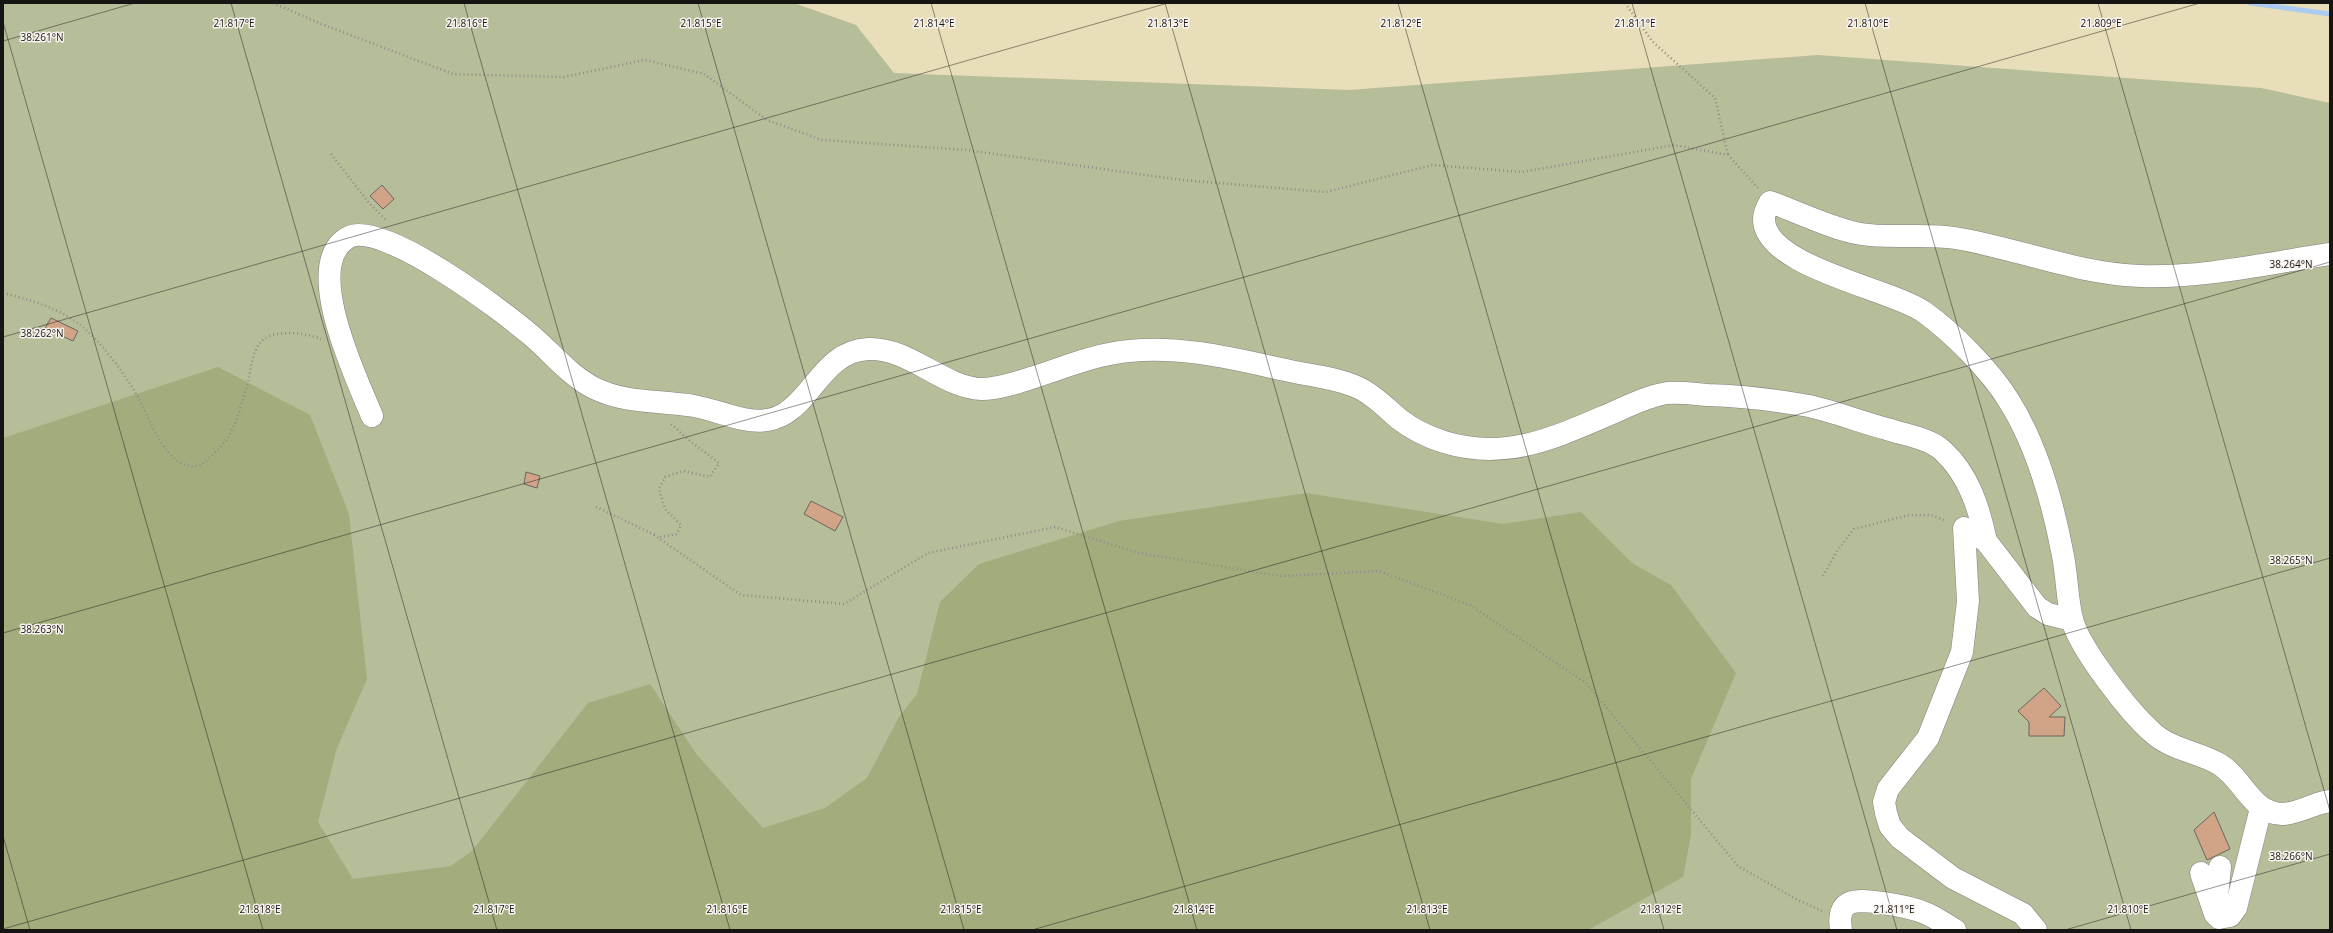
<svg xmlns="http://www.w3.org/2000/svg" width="2333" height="933" viewBox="0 0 2333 933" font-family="'Open Sans',sans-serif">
<rect width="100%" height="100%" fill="#ece6e2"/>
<rect fill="#b6bd99" x="3" y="3" width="2327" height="927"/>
<polygon fill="#a2ac7d" points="218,367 310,415 349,514 367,679 337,748 318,822 353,879 451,866 472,851 588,703 650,684 697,755 763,828 825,808 867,778 899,717 917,694 940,602 979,564 1119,521 1306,493 1503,524 1581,512 1632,563 1671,585 1736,673 1691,779 1691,835 1683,877 1588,930 3,930 3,438"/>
<polygon fill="#e8deb9" points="794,3 2330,3 2330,103 2261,88 1818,55 1349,90 894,73 856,25"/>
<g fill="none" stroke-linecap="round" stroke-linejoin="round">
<polyline stroke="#abcbf3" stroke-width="5" points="2250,3 2330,14"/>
</g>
<g fill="#d1a488" stroke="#6a6561">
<polygon points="382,185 394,199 383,209 370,196"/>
<polygon points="51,318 78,331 73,341 45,328"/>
<polygon points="526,472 540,476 537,488 524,484"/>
<polygon points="811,501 843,517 835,531 804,514"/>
<polygon points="2044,688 2061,706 2049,717 2065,717 2064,736 2029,736 2029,722 2018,711"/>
<polygon points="2214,812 2230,849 2207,860 2194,830"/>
</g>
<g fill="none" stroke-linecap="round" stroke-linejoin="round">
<g stroke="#86807d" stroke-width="23">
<g id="minor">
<path d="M2330,254c-62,9 -126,24 -189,22 -64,-2 -124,-28 -186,-38 -31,-5 -63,1 -94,-4 -29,-5 -63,-22 -91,-32 -3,5 -6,12 -6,17 0,48 128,70 160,93 29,21 67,59 85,89 29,46 44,102 54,155 4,20 4,43 9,63 7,29 58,94 81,114 19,17 46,19 66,31 24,14 32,49 63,50 15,0 32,-11 48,-13"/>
<path d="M372,416c-15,-37 -72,-153 -23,-179 34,-17 155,75 183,99 20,17 38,40 62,52 32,16 66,12 100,18 16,3 32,9 49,13 67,15 67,-67 125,-70 41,-2 75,39 114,40 16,0 34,-6 49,-11 32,-10 64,-24 98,-27 54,-6 109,9 161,20 23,5 47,7 69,17 15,7 27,20 40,31 13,10 29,18 45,23 62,19 110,-4 166,-28 18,-8 38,-18 57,-21 13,-1 28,1 41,2 33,1 68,5 101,11 26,6 52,16 78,23 18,6 42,9 56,22 26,24 36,57 43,90"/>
<polyline points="1964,528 1968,601 1962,652 1928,738 1888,789 1884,802 1886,813 1890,826 1900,838 1953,878 2023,914 2036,930"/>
<polyline points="1974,534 1986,541 2037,607 2048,614 2072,620"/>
<polyline points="2201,873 2215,914 2219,918 2230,916 2236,908 2261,808"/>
<polyline points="2216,907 2220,867"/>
<path d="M1841,930c-5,-34 17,-30 42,-27 14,2 28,4 42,10 10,4 20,11 30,17"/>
</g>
</g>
<g stroke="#908c88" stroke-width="2.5" stroke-dasharray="1 3" stroke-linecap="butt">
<polyline points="273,3 324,25 453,74 564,77 645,60 704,74 767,120 822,140 966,150 1182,180 1326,192 1432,165 1522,172 1674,145 1728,155 1758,188"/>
<polyline points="1625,3 1652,41 1715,98 1728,155"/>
<polyline points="331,154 369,203 387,221"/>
<path d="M3,293c27,7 53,14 76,31 17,12 42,45 53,63 15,22 33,89 69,78 9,-7 19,-17 26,-26 9,-14 17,-42 21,-58 3,-12 4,-28 12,-38 11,-15 47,-10 61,-4"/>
<polyline points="596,507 655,535"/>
<polyline points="654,535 741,595 844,604 928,553 1055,527 1139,553 1281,576 1379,571 1470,605 1586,683 1738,866 1796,899 1822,911"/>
<polyline points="660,537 677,534 681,525 665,509 659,489 665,477 683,471 710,477 719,463 690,441 670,423"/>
<polyline points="1823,576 1837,551 1854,529 1909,515 1931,515 1946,521"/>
</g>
<use href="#minor" stroke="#fff" stroke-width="22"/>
</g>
<path fill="none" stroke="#171513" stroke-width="1" stroke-opacity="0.45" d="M231,3l266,927M464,3l266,927M698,3l266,927M931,3l266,927M1165,3l265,927M1398,3l266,927M1632,3l265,927M1865,3l266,927M2098,3l232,808M3,22l260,908M3,41l132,-38M3,337l1165,-334M3,633l2197,-630M3,836l27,94M3,929l2327,-667M1032,930l1298,-372M2065,930l265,-76"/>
<g font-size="10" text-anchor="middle" fill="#171513" stroke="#f9f3ef" stroke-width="3" stroke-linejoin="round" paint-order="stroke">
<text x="234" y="27">21.817°E</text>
<text x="467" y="27">21.816°E</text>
<text x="701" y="27">21.815°E</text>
<text x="934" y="27">21.814°E</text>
<text x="1168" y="27">21.813°E</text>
<text x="1401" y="27">21.812°E</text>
<text x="1635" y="27">21.811°E</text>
<text x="1868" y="27">21.810°E</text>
<text x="2101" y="27">21.809°E</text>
<text x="42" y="41">38.261°N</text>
<text x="2291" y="268">38.264°N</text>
<text x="42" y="337">38.262°N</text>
<text x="2291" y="564">38.265°N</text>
<text x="42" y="633">38.263°N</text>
<text x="2291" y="860">38.266°N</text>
<text x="260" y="913">21.818°E</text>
<text x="494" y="913">21.817°E</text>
<text x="727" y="913">21.816°E</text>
<text x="961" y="913">21.815°E</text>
<text x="1194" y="913">21.814°E</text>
<text x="1427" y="913">21.813°E</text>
<text x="1661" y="913">21.812°E</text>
<text x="1894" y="913">21.811°E</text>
<text x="2128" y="913">21.810°E</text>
</g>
<rect width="2333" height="933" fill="none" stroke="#171513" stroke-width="8"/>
</svg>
